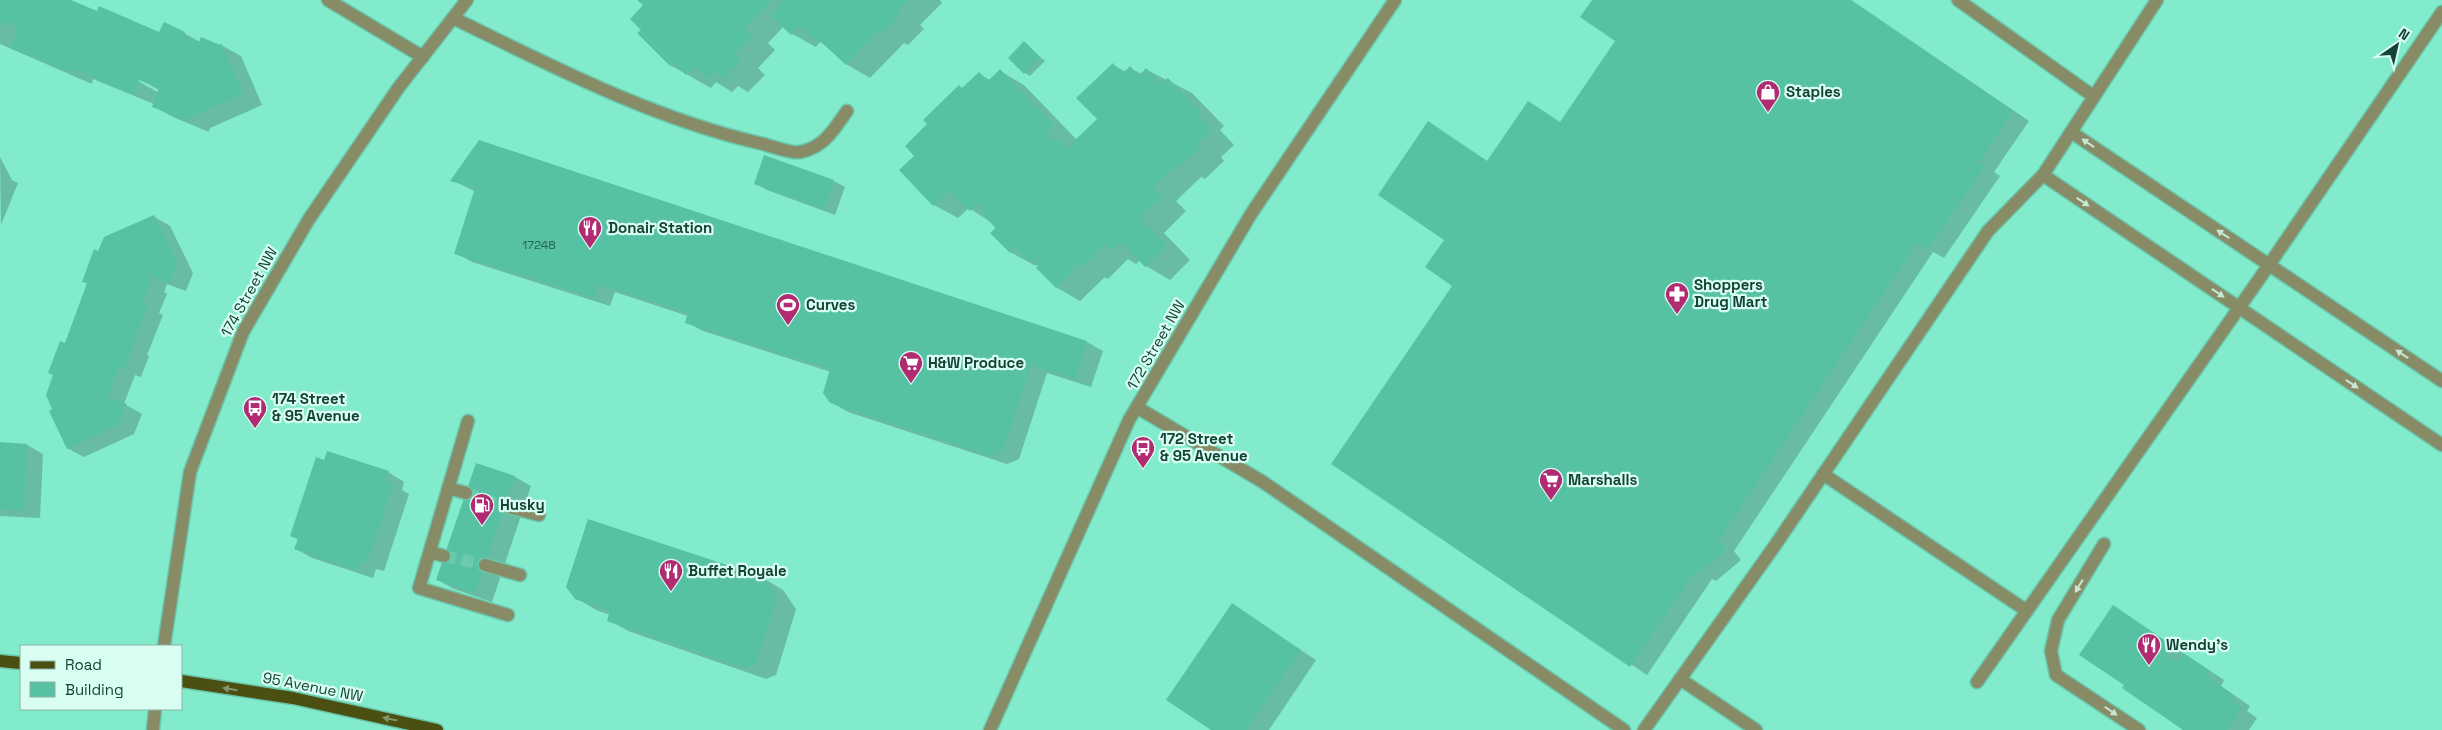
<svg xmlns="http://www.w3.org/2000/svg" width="2442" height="730" viewBox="0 0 2442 730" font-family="'Space Grotesk',sans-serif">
<rect width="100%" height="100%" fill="#82ebcc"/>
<g fill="#0003" fill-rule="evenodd">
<path d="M0,0h68l30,13 62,21 24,-1 16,9 21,3 20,11 21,49 -52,23 -1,4 -36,-15 -20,-11 1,-2 -61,-25 -1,5 -92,-40zM134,76l25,14v3l-26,-15z"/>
<polygon points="639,0 940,0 942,3 920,25 924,29 908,45 904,43 870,78 846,64 830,48 820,42 816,47 792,34 784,26 768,43 775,50 758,68 765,75 748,92 738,86 732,92 716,82 711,88 670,65 643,30 645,5"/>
<polygon points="1593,0 1851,0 2029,121 1994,172 2000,176 1944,258 1933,252 1734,551 1741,560 1716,581 1712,579 1647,675 1333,464 1454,286 1429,123 1488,162 1529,102 1561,123 1617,41"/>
<polygon points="1024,43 1045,61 1030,76 1025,73"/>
<polygon points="1113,65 1126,72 1130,68 1142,74 1147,70 1192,93 1224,126 1220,130 1234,145 1221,157 1224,161 1205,179 1201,177 1176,201 1186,211 1164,233 1190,260 1170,280 1146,266 1140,260 1136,264 1128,259 1108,279 1105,277 1080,301 1056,287 1040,266 1034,265 1010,252 992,223 969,208 958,218 934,205 916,156 963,89 979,74 990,80 1000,71 1024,85 1077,140 1099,120"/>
<polygon points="0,157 12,180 18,183 1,225"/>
<polygon points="452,180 1087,342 1103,351 1091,387 1047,373 1019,459 1007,464 848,412 831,402 831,372 703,331 686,322 688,316 615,292 610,306 472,262 456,253 476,192"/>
<polygon points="834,181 845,187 835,215 767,190 756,184"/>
<polygon points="153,216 170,226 193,273 186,291 167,284 164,292 167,294 159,313 163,315 147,355 149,356 141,377 135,375 124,404 142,414 134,434 84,457 67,448 54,410 66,345 88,284 83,281 99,253"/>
<polygon points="0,444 27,445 43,454 40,518 0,516"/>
<polygon points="477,464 515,477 531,486 492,602 454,589 438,580"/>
<polygon points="388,472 404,482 402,490 409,494 384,571 376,569 373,578 312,558 296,549 299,540 291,536"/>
<polygon points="763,578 783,590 796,609 776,675 766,679 628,631 609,620 610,615 596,610 576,598"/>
<polygon points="1232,605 1316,660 1269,730 1213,730"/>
<polygon points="2114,607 2224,680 2221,686 2250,706 2247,711 2257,718 2249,730 2185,730 2125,685"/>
</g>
<g fill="#57c1a4">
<polygon points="0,0 71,0 97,11 99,6 159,32 164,22 185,32 184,35 199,42 201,37 220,45 221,43 243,94 190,117 189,121 152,107 159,88 139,80 134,94 73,69 72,73 10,48 18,28 2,21 0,26"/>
<polygon points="637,0 772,0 745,28 752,36 735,54 741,61 723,79 715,71 708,79 694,66 686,75 673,62 670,66 637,33 641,30 630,19 643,5"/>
<polygon points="784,0 908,0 897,11 900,15 883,32 880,29 846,65 818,39 816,41 799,26 791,35 770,15"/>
<polygon points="1592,0 1851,0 2013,111 1979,162 1985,166 1927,250 1917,243 1718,541 1726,550 1699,572 1697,569 1630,667 1331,464 1452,286 1425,267 1444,240 1378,195 1428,121 1487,161 1528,101 1560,122 1615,41 1580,17"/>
<polygon points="1024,41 1040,57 1024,74 1008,58"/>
<polygon points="1113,63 1122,74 1130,66 1139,76 1146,68 1161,84 1168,78 1201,112 1197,116 1211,130 1198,143 1201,146 1180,167 1177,164 1153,187 1163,197 1140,218 1167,246 1145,267 1121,242 1112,251 1105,245 1083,266 1081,263 1056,288 1036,268 1039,265 1033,258 1029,262 1015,247 1010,253 990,233 996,228 980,212 983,210 978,204 970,211 949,190 933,206 899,170 914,156 905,146 927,124 923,120 959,85 962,88 979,72 988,81 1000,69 1054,125 1046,133 1054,142 1057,138 1067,148 1097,119 1076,98"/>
<polygon points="479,140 1087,341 1075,379 1031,365 1003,450 990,456 830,403 823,393 830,369 685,323 688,313 598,284 594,298 454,254 475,188 450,181"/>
<polygon points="764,155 834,180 824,209 754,184"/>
<polygon points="154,215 177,263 169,283 150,275 148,282 151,283 143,303 148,305 132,345 134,345 124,369 119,367 107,396 127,404 118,425 67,449 49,411 52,409 46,395 53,375 48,373 60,341 65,343 87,283 82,282 94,249 98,251 104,237"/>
<polygon points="0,442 27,444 24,510 0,509"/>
<polygon points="327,451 389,471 385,481 393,484 367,563 360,561 356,570 294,549 298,539 290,536 316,457 324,460"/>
<polygon points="476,463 515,476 475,593 436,580"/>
<polygon points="588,519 763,577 777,597 756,663 746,668 615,624 607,621 610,611 575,599 566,587"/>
<polygon points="1232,603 1301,650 1246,730 1211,730 1166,700"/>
<polygon points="2113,605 2173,646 2167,655 2177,662 2183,653 2209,670 2205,675 2234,696 2231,700 2242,708 2227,730 2183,730 2122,688 2124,685 2079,655"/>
</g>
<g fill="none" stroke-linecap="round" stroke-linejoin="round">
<g stroke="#6cc9ae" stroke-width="12" stroke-dasharray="12 6" stroke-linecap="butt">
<polyline points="466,493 505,506"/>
<polyline points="444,556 485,565"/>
</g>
<g stroke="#6ac6ab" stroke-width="15">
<g id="minor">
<polyline points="328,0 423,57"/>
<polyline points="1958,0 2093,96"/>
<path d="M453,18c99,48 198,100 306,125 10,2 32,11 41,9 24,-4 34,-23 47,-41"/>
<polyline points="2071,132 2442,381"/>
<polyline points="2043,175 2442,445"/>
<polyline points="1138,408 1263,482 1624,730"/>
<polyline points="468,421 419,588 508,615"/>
<polyline points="1823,474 2027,611"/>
<polyline points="448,488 466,493"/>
<polyline points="505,506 539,515"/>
<polyline points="2104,544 2058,620 2051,651 2056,675 2139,730"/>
<polyline points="430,552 444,556"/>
<polyline points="485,565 520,575"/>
<polyline points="164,646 190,472 243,332 309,219 399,87 467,0"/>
<polyline points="1680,679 1756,730"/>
<polyline points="1977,682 2269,265 2442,12"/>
<polyline points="153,730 155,709"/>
<polyline points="990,730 1129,420 1251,214 1395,0"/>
<polyline points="1644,730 1776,544 1988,231 2043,175 2157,0"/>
</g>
</g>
<g stroke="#6ac6ab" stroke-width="15">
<g id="major">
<polyline points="0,661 21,663"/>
<polyline points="181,681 293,698 437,730"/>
</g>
</g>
<use href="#minor" stroke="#888c66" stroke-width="12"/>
<use href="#major" stroke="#4b4f12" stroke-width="12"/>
</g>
<defs><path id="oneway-solid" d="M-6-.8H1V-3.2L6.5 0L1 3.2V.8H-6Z" transform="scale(1.25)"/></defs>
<g fill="#c8e7d5">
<use href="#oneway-solid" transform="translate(2088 143) rotate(-146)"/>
<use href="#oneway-solid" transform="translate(2083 202) rotate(34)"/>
<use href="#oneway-solid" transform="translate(2223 234) rotate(-146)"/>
<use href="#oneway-solid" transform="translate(2218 293) rotate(34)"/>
<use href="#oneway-solid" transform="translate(2402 354) rotate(-146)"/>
<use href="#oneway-solid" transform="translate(2352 384) rotate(34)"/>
<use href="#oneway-solid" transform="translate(2079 586) rotate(121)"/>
<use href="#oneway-solid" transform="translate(2111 711) rotate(35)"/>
</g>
<g fill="#83956b">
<use href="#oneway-solid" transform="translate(230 689) rotate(-171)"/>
<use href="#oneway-solid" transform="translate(390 719) rotate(-168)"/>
</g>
<defs>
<g id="shop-pin" transform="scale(1.25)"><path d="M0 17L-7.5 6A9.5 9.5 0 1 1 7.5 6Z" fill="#b02b72" stroke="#d8fef1"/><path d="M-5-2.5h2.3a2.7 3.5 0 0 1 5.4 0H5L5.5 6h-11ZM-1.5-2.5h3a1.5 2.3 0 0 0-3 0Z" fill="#fff"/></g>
<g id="restaurant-pin" transform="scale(1.25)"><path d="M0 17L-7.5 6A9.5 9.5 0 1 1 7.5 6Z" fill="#b02b72" stroke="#d8fef1"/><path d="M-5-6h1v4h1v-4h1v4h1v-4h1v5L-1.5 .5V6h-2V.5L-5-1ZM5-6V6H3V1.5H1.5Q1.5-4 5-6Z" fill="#fff"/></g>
<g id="pharmacy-pin" transform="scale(1.25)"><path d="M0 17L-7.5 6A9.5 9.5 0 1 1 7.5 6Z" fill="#b02b72" stroke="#d8fef1"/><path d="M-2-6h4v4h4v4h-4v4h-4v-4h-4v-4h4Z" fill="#fff"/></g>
<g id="stadium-pin" transform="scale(1.25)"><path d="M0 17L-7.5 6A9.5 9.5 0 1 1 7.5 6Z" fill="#b02b72" stroke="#d8fef1"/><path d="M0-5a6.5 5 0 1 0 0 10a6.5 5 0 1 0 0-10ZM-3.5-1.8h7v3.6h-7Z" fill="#fff"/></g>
<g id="supermarket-pin" transform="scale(1.25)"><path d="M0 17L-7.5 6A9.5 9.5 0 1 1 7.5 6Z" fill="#b02b72" stroke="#d8fef1"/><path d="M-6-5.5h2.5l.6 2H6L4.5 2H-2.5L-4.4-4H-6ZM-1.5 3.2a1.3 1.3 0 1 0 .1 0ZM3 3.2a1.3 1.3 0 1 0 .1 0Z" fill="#fff"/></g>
<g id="bus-pin" transform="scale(1.25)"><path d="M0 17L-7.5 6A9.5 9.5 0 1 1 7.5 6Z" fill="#b02b72" stroke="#d8fef1"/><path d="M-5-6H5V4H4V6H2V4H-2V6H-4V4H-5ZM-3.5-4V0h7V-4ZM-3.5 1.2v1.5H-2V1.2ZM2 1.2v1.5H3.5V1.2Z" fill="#fff"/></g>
<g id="fuel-pin" transform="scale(1.25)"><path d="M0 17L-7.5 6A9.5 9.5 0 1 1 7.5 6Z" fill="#b02b72" stroke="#d8fef1"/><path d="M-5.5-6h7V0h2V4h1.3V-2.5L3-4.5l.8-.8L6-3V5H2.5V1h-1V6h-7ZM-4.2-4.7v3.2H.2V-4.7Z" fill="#fff"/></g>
</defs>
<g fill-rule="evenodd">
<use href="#shop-pin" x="1768" y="92"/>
<use href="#restaurant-pin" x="590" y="228"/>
<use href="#pharmacy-pin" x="1677" y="294"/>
<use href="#stadium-pin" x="788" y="305"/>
<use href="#supermarket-pin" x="911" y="363"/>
<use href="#bus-pin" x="255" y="408"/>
<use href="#bus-pin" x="1143" y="448"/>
<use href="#supermarket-pin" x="1551" y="480"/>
<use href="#fuel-pin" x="482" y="505"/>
<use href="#restaurant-pin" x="671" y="571"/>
<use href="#restaurant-pin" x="2149" y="645"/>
</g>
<g text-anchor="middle" stroke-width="4.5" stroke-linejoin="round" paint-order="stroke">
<g font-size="12" fill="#256252">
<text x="539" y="249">17248</text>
</g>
<g font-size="15" font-weight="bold" fill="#144236" stroke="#d8fef1" text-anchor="start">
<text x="1786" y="97">Staples</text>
<text x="608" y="233">Donair Station</text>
<text x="1694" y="290">Shoppers<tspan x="1694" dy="17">Drug Mart</tspan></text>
<text x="806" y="310">Curves</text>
<text x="928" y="368">H&amp;W Produce</text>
<text x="272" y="404">174 Street<tspan x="272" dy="17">&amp; 95 Avenue</tspan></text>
<text x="1160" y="444">172 Street<tspan x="1160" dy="17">&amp; 95 Avenue</tspan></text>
<text x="1568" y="485">Marshalls</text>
<text x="500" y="510">Husky</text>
<text x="688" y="576">Buffet Royale</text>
<text x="2166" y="650">Wendy's</text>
</g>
<g font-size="15" fill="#144236" stroke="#d8fef1">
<text transform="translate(249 292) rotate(-61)" y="5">174 Street NW</text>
<text transform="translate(1156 345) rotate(-60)" y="5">172 Street NW</text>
<text transform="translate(313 687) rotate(11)" y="5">95 Avenue NW</text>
</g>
</g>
<rect x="20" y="645" width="162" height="65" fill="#d8fef1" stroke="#8ab3a6"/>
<rect x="30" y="661" width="25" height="8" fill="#4b4f12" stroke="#8ab3a6"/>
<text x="65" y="670" font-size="15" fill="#144236">Road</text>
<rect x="30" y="682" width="25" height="15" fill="#57c1a4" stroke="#8ab3a6"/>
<text x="65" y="695" font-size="15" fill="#144236">Building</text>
<g transform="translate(2397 45) rotate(34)" stroke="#d8fef1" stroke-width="4" paint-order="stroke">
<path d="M0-4L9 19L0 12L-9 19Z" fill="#144236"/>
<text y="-8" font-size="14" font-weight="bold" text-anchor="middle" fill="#144236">N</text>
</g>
</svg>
